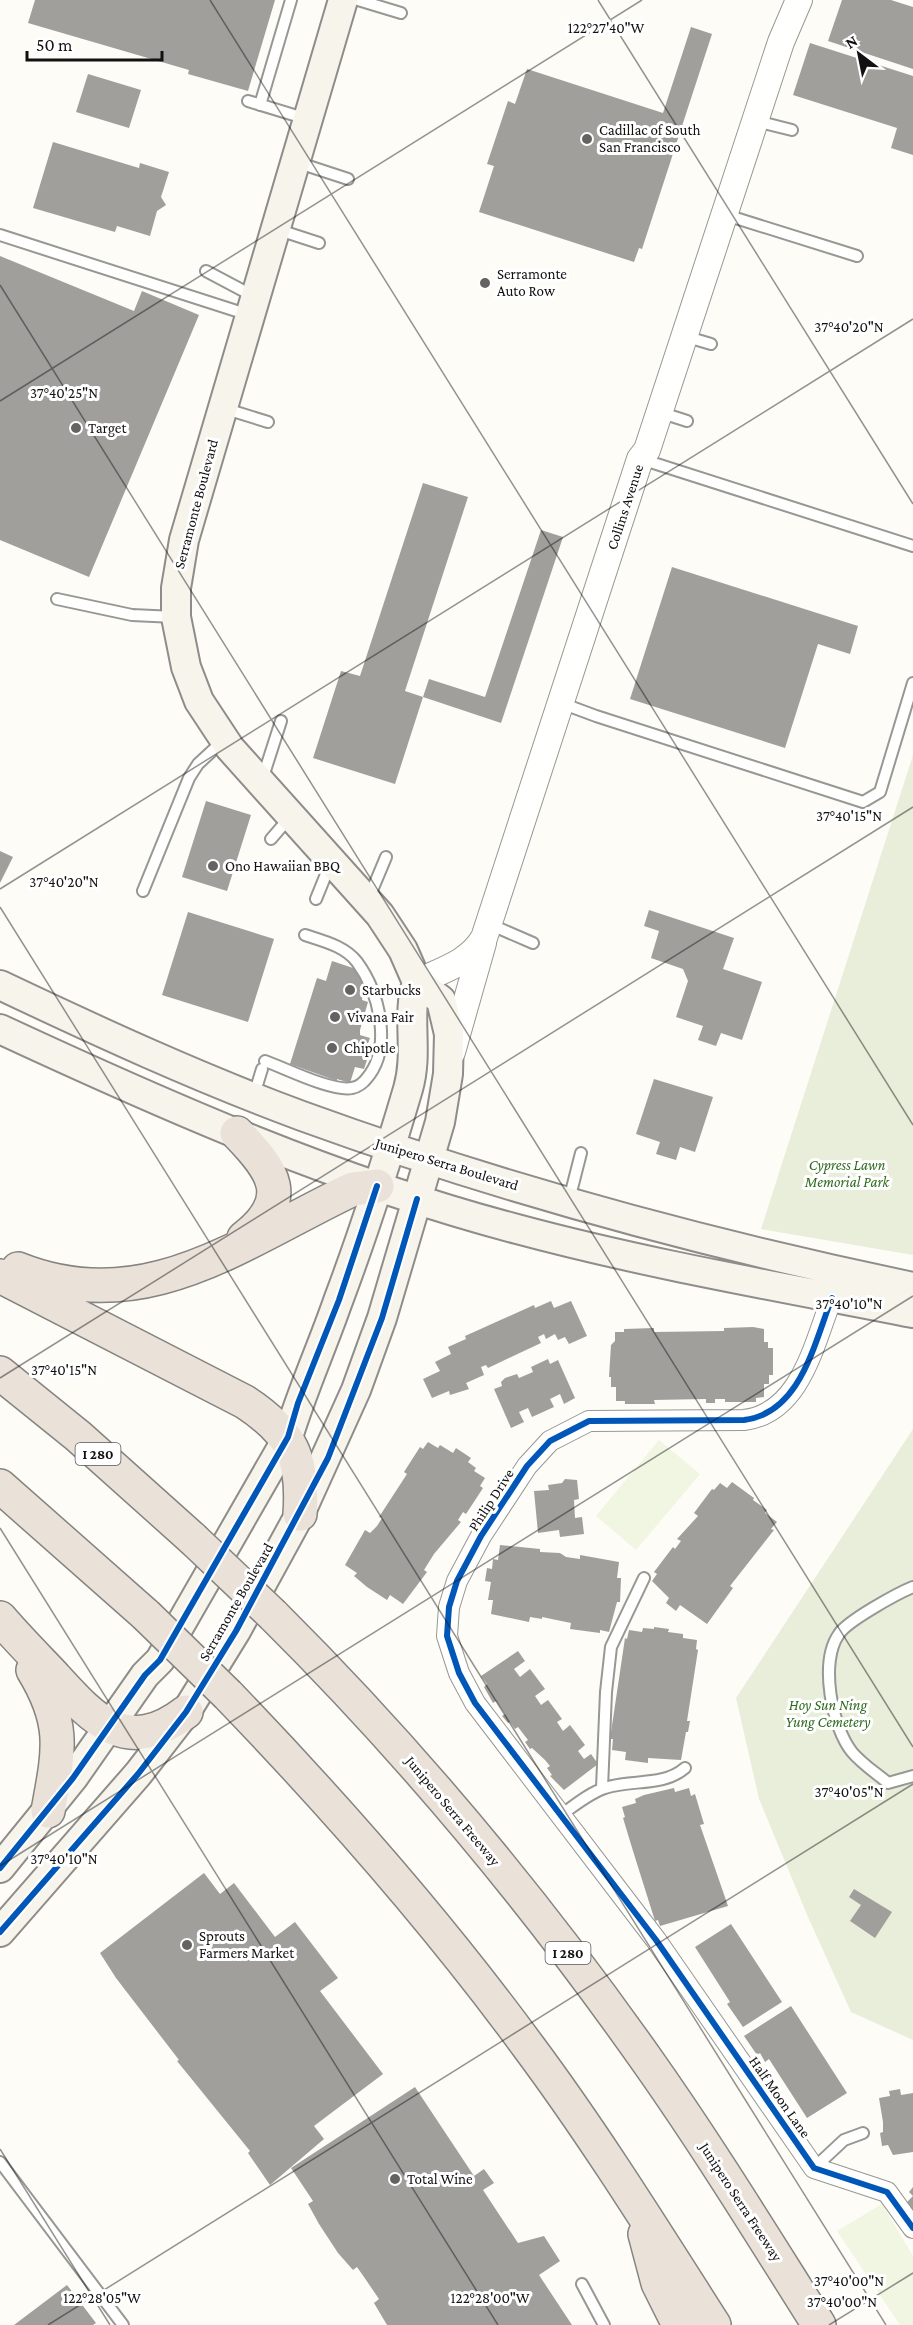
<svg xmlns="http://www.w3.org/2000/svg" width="913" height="2325" font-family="'Crimson Pro',serif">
  <rect width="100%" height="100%" fill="#fdfcf7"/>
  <!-- cemetery -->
  <path fill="#e9eedb" d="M913,755V1255L761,1229Z
    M913,1429V2040L851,2012L808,1917L759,1799L736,1698Z"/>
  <!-- pitch -->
  <path fill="#f0f6e1" d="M659,1440L700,1474L636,1550L596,1516Z
    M882,2204L913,2256V2325H900L837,2231Z"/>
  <!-- building -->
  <path fill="#a19f9c" d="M35,0H275L248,91L188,74L189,70L28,23Z
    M842,0H891L913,7V69L828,41Z
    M691,27L712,34L642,249L639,248L634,262L479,212L494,166L487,164L508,101L515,104L527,69L663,113Z
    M810,43L913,76V155L891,148L897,128L793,95Z
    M88,74L141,90L129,128L76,112Z
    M53,142L139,168L140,163L169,172L161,197L166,205L157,211L150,236L117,226L115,232L33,208Z
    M0,256L134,311L142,291L199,315L89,577L0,540Z
    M423,483L468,497L405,691L423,697L429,679L485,697L541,530L563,537L501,723L423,697L395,784L313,758L341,671L360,676Z
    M672,567L858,626L850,654L818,644L785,748L630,699Z
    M206,801L251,815L227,891L182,877Z
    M0,851L13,857L0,883Z
    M649,910L734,938L723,969L762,982L742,1040L721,1033L716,1046L698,1040L703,1026L676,1017L688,981L683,969L651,958L659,931L644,926Z
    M188,912L274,939L248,1022L162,995Z
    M332,961L356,969L364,983L362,1000L368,1002L360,1030V1035L370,1038L367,1046L371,1048L364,1069L355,1067L350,1083L337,1079V1081L290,1064L317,978L326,981Z
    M654,1079L713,1097L695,1152L680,1147L676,1160L656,1154L660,1142L636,1134Z
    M551,1301L554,1308L571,1301L587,1336L569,1344L565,1337L558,1340L555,1334L546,1339L544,1334L538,1337L541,1343L488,1368L486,1365L481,1367L484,1375L466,1383L469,1389L450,1395L449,1391L432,1398L423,1379L440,1371L435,1362L451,1354L448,1347L466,1339L465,1336L534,1305L535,1308Z
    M753,1327L764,1329V1342H768V1348H773V1375H769V1384H764V1397L756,1398V1402H725V1399H715V1403H706V1399L654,1400L655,1404H625V1401H616V1387H611V1377H609L611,1345L615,1341V1332H624V1329L654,1328V1332L724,1331V1328Z
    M548,1359L550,1364L558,1360L575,1398L564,1404L560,1394L550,1399L554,1407L532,1417L528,1408L519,1412L524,1422L511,1428L494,1389L502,1386L501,1382L505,1378L517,1374L519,1378L533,1372L531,1367Z
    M428,1442L438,1448L440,1445L453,1453L456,1448L471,1458L468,1462L476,1468L474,1471L485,1478L480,1486L483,1488L466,1514L463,1512L458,1520L461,1522L434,1554L424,1570L427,1572L403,1604L390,1595L387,1600L367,1587L354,1576L357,1573L345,1565L365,1530L370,1533L377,1526L382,1518L379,1517L407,1474L404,1472L420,1447L423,1449Z
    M565,1479L577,1480L579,1499L574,1500L575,1518L582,1517L584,1534L560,1537L559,1530L538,1533L534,1491L549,1490L548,1485L562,1483Z
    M732,1482L754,1498L753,1500L767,1510L765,1513L777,1522L771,1529L774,1530L730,1586L733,1588L707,1624L680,1605L676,1611L666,1603L669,1598L652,1581L657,1574L654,1572L673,1547L675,1549L681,1541L677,1539L698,1516L694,1513L712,1489L714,1490L720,1483L727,1488Z
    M500,1545L540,1549V1552L560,1553L566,1557L580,1559V1555L619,1562L617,1578H621L620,1602H617L609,1632L600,1630V1633L570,1629L571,1623L542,1617V1619L530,1617L529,1622L491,1614L493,1600H488L491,1582L485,1581L487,1568L492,1569L493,1559L498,1560Z
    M654,1627L669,1629L668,1632L683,1634V1638L697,1640L696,1649L698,1650L687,1721H690L688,1732H686L681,1760L648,1758V1763L625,1760L626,1752L612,1750L613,1739H610L625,1638L627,1639L629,1630L642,1632L643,1628L654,1629Z
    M518,1651L525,1661L514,1669L520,1677L530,1669L545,1689L535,1696L541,1705L548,1700L562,1719L557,1722L563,1731L570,1725L585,1745L578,1751L584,1759L591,1754L598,1764L564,1790L550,1776L552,1775L547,1768L550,1766L545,1760L532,1748L530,1749L525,1742L528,1740L518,1727L515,1729L510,1722L508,1723L502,1716L505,1714L496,1701L493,1703L484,1687L487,1684L481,1676Z
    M674,1788L675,1792L689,1788L691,1796L695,1794L704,1824L700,1825L728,1906L660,1926L658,1920L655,1921L633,1851L623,1818L625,1817L622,1807L636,1803L635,1799L644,1795Z
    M204,1873L220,1894L234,1883L275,1937L295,1922L338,1978L320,1991L383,2074L314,2126L324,2139L270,2185L248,2153L250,2151L177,2061L179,2060L116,1978L100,1953Z
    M854,1889L892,1912L875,1938L850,1921L861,1905L849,1897Z
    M731,1924L782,2002L743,2027L727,2004L730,2002L695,1947Z
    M791,2006L847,2093L807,2118L769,2059L765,2062L760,2053L757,2055L744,2036Z
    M415,2087L474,2176L484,2169L494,2183L483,2190L518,2243L544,2236L560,2261L539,2275L572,2325H387L374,2303L379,2299L364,2277L357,2267L353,2270L338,2253L319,2224L308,2204L313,2201L291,2168Z
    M900,2089L901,2095L913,2093V2152L893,2155L888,2145L882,2146L880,2133L883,2132V2122L879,2098L890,2096L889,2091Z
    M913,2187V2210L906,2203L913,2196L909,2192Z
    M67,2285L96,2323L93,2325H14Z"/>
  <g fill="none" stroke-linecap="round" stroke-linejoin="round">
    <defs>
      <path id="service" d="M358,0L401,13
        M248,101L307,119
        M260,105L291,0
        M756,121L792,130
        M296,162L348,179
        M726,215L857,256
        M276,229L319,243
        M0,235L249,315
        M206,271L255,297
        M684,336L711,344
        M223,408L268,422
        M659,412L687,421
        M641,459L913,546
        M57,599L132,615L175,617
        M561,703L596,716L863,802L880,792L913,683
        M262,780L281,721
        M271,839L290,817
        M143,891L189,778L198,764L224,740
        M316,899L331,862
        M368,900L386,857
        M489,924L533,943
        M265,1061C285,1068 332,1092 352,1088C358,1087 364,1082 367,1078C393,1047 379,992 357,962C345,946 323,941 305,935
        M254,1095L262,1069
        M569,1200L581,1153
        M913,1587C898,1593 847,1621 839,1634C819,1662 832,1727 852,1752C862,1764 876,1773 888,1783L913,1776
        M602,1788L606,1692L611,1647L644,1578
        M561,1815C574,1806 589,1793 605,1788C631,1779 663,1787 685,1768
        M0,2162L123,2325
        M814,2168L844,2140L863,2133
        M582,2284L604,2325"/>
      <path id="minor" d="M832,1298C814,1343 801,1413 744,1420L589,1421L550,1441L527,1466L481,1536L457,1581L449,1607L447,1636L459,1673L475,1703L656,1940L814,2168L887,2192L913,2228"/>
      <path id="tertiary" d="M417,982C443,970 469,963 484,938L640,459L647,450L781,42L799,0
        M452,1052L483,943"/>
      <path id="secondary" d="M0,985C99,1032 199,1078 302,1116C500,1188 707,1244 913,1287
        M0,1029C168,1107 338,1182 517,1229C647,1264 781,1287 913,1313
        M0,1868L73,1778L145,1675L160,1660L288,1437C302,1391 322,1347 338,1301C364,1232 387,1160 408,1089C419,1051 406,1017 417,982
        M0,1932L138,1774L186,1712L236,1631L300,1514L356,1390L382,1318L440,1122L448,1074L449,1034L441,1000L417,982L403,950L380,915L230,748L199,701L186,667L176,617V588L184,540L343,0"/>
      <path id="motorway" d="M237,1133C274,1171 294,1199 244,1238
        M18,1269C145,1320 243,1241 353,1189L377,1186
        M0,1276L245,1402C292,1433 304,1458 300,1514
        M0,1373L78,1436L193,1539
        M0,1486L146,1615
        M273,1615C412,1753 538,1905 651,2066C710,2150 764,2238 819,2325
        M0,1618C17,1638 36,1657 54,1676C94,1720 127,1757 186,1712
        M33,1670C66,1724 59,1751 48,1811
        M228,1695C335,1806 437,1922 528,2046C595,2136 654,2231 714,2325
        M645,2234L658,2283L679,2325"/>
    </defs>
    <!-- service casing -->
    <use href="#service" stroke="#979795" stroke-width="14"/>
    <!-- minor casing -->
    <use href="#minor" stroke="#979795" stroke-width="22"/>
    <!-- tertiary casing -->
    <use href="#tertiary" stroke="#979795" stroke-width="28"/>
    <!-- secondary casing -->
    <use href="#secondary" stroke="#8e8d8b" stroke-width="32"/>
    <!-- motorway casing -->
    <use href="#motorway" stroke="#858482" stroke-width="36"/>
    <!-- service -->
    <use href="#service" stroke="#fffffe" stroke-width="10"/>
    <!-- minor -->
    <use href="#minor" stroke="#fffffe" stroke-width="20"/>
    <!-- tertiary -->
    <use href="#tertiary" stroke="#fffffe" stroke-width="26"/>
    <!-- secondary -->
    <use href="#secondary" stroke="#f6f4eb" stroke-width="28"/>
    <!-- motorway -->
    <use href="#motorway" stroke="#eae1d8" stroke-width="33"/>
    <defs>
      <path id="motorway-bridge" d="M193,1539L273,1615
        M146,1615L228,1695"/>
    </defs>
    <!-- motorway-bridge casing -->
    <use href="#motorway-bridge" stroke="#858482" stroke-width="36" stroke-linecap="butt"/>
    <!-- motorway-bridge -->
    <use href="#motorway-bridge" stroke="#eae1d8" stroke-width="33"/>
    <defs>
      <path id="cycleway" d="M832,1298C814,1343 801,1413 744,1420L589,1421L550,1441L527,1466L481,1536L457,1581L449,1607L447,1636L459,1673L475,1703L656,1940L814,2168L887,2192L913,2228
        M0,1868L73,1778L145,1675L160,1660L288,1437L298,1403L339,1300L377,1186
        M0,1932L138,1774L186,1712L236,1631L328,1458L382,1318L417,1199"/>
    </defs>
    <!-- cycleway casing -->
    <use href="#cycleway" stroke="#fff" stroke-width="10"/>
    <!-- cycleway -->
    <use href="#cycleway" stroke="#0057b8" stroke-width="6"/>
  </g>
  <!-- ticks -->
  <path fill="none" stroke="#111" stroke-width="1.5" stroke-opacity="0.45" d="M210,0L913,1125M598,0L913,504M0,285L913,1747M0,401L642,0M0,889L913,319M0,907L886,2325M0,1378L913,807M0,1528L498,2325M0,1866L913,1296M0,2149L110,2325M48,2325L913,1784M829,2325L913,2273"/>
  <!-- markers -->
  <g fill="#646362" stroke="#fff" stroke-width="2">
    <circle cx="587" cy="139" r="6"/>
    <circle cx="485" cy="283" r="6"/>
    <circle cx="76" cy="428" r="6"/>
    <circle cx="213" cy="866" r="6"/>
    <circle cx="350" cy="990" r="6"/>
    <circle cx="335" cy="1017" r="6"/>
    <circle cx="332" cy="1048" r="6"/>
    <circle cx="187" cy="1945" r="6"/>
    <circle cx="395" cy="2179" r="6"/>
  </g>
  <g text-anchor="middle" stroke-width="6" stroke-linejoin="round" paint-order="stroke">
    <!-- shield labels -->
    <g fill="#fff" stroke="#585858" stroke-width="1.5">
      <rect x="75.5" y="1443" width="45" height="22" rx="4.5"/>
      <rect x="545.5" y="1942" width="45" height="22" rx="4.5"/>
    </g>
    <g font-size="14" font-weight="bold" fill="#111">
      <text x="98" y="1459">I 280</text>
      <text x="568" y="1958">I 280</text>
    </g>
    <!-- poi labels -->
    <g font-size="15" fill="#111" stroke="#fff" text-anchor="start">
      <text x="599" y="135">Cadillac of South<tspan x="599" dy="17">San Francisco</tspan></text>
      <text x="497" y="279">Serramonte<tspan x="497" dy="17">Auto Row</tspan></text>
      <text x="88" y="433">Target</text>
      <text x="225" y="871">Ono Hawaiian BBQ</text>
      <text x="362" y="995">Starbucks</text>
      <text x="347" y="1022">Vivana Fair</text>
      <text x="344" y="1053">Chipotle</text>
      <text x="199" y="1941">Sprouts<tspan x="199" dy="17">Farmers Market</tspan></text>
      <text x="407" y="2184">Total Wine</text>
    </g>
    <!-- street labels -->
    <g font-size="15" fill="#111" stroke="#fff">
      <text transform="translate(196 504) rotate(-75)" y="5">Serramonte Boulevard</text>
      <text transform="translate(625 507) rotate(-72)" y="5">Collins Avenue</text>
      <text transform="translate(447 1164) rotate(17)" y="5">Junipero Serra Boulevard</text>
      <text transform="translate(491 1500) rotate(-57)" y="5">Philip Drive</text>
      <text transform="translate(236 1602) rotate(-60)" y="5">Serramonte Boulevard</text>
      <text transform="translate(453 1811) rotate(50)" y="5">Junipero Serra Freeway</text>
      <text transform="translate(780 2097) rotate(55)" y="5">Half Moon Lane</text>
      <text transform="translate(741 2202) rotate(57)" y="5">Junipero Serra Freeway</text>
    </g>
    <!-- park labels -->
    <g font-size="15" font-style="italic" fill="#2f6b1f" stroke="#fff">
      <text x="847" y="1170">Cypress Lawn<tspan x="847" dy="17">Memorial Park</tspan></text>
      <text x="828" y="1710">Hoy Sun Ning<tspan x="828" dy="17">Yung Cemetery</tspan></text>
    </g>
  </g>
  <g font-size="15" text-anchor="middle" fill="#111" stroke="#fff" stroke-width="6" stroke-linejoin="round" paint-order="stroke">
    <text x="606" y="33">122°27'40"W</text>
    <text x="849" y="332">37°40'20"N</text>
    <text x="64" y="398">37°40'25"N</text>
    <text x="849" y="821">37°40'15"N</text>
    <text x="64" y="887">37°40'20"N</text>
    <text x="849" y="1309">37°40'10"N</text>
    <text x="64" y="1375">37°40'15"N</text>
    <text x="849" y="1797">37°40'05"N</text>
    <text x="64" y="1864">37°40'10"N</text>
    <text x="849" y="2286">37°40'00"N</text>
    <text x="102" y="2303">122°28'05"W</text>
    <text x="490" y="2303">122°28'00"W</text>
    <text x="842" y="2307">37°40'00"N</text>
  </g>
  <!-- north arrow -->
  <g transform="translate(859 54) rotate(328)" stroke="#ffffff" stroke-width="4.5" paint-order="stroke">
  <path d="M0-4.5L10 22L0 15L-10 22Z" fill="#111111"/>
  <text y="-9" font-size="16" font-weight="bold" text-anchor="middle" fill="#111111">N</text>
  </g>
  <!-- scale -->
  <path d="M27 51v9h135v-9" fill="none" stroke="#111111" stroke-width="3"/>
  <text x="36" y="51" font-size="18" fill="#111111" stroke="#ffffff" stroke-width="4.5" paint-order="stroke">50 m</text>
</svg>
